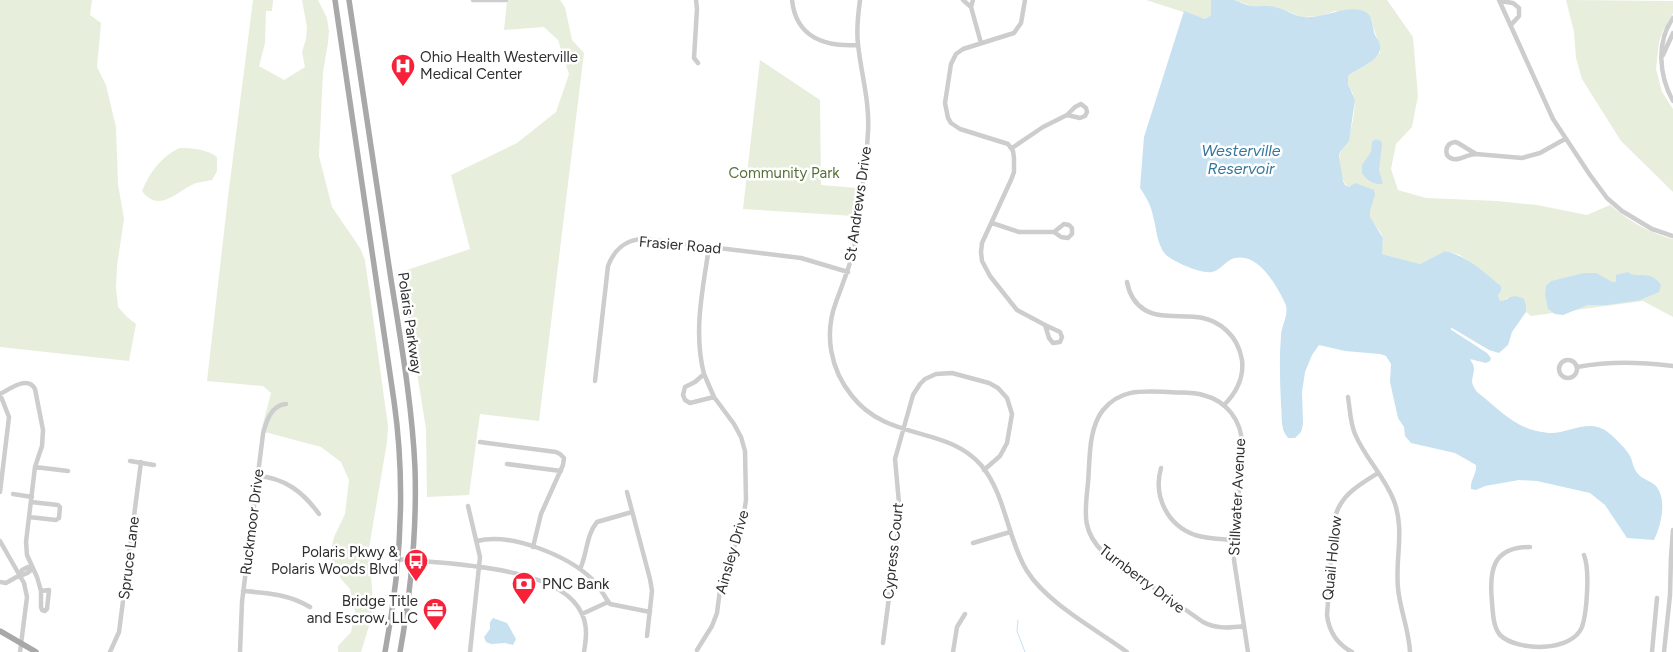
<svg xmlns="http://www.w3.org/2000/svg" width="1673" height="652" font-family="Figtree,sans-serif">
  <rect width="100%" height="100%" fill="#fff"/>
  <!-- green -->
  <path fill="#e7eedc" d="M0,0H92L90,15L101,23L97,67L106,85L116,127L118,184L124,219L117,266L116,288L118,307L127,317L136,324L129,361L0,347Z
    M253,0H273L272,11H266L265,43L259,66L284,80L305,67L302,52L306,39L307,27L302,0H318L327,18L329,31L328,43L323,72L319,156L332,207L360,248L365,260L388,426L387,442L369,548L373,603L372,616L361,652H338V646L351,632L355,611L350,589L341,579L330,555L334,537L345,514L349,480L341,462L321,447L261,431L271,393L263,386L207,381L228,197Z
    M507,0H560L565,7L572,40L584,53L539,421L480,414L469,495L427,497L426,429L401,272L470,249L451,175L517,143L556,112L569,74L558,40L544,27L504,30Z
    M1146,0H1211V15L1205,19Z
    M1233,0H1387L1413,37L1418,96L1412,127L1396,144L1391,169L1398,190L1426,198L1497,201L1537,205L1587,215L1610,205C1629,221 1649,233 1673,239V317L1643,301L1531,316L1526,312V306L1507,298L1503,301H1500L1498,296L1501,291V286L1460,255L1445,251L1420,264L1382,254C1381,249 1384,243 1383,238C1380,225 1360,220 1374,199L1353,185L1349,187C1340,183 1337,159 1341,151C1344,146 1348,143 1349,137C1352,125 1356,110 1354,98C1353,89 1345,85 1348,76L1368,64L1380,53C1380,40 1373,32 1372,19L1335,11L1320,16L1303,17L1275,7L1252,6Z
    M1566,0L1673,1V13L1663,31L1659,42L1656,69L1662,92L1673,109V192L1621,141L1582,79L1576,58L1574,32Z
    M760,60L820,100L821,185L857,188L854,216L743,209Z
    M179,148C192,148 207,149 217,157V171L212,180C207,181 201,182 196,183C177,191 159,214 142,191C150,172 160,158 179,148Z"/>
  <!-- water -->
  <path fill="#c7e1f0" d="M1211,0C1218,0 1227,0 1234,0C1240,2 1245,5 1252,6C1259,7 1268,5 1275,7C1285,9 1294,16 1304,17C1322,20 1355,0 1369,15C1374,21 1372,30 1376,37C1391,57 1362,66 1348,76V84L1355,100L1349,141L1340,152L1339,156L1343,181L1345,185L1349,187L1355,183L1374,190L1375,195L1370,211V217L1383,238L1382,254L1420,264L1445,251C1469,257 1482,271 1501,286V291L1498,296L1500,301C1510,300 1511,292 1524,299L1526,306V312L1512,332L1508,345L1499,353L1489,350L1452,328L1450,329L1487,353L1491,358L1490,361L1486,363L1470,359C1471,361 1474,365 1474,369C1473,381 1469,380 1477,392C1502,411 1515,430 1549,433C1567,434 1587,419 1605,430C1611,434 1629,451 1631,458C1633,464 1634,470 1639,475C1643,479 1650,481 1655,485C1668,498 1661,526 1654,540L1627,538L1605,505L1590,493L1537,481L1519,480L1485,486L1476,490L1471,489C1470,480 1477,474 1476,465L1455,453L1411,443L1405,436L1404,427L1398,418L1390,382L1391,364L1386,356L1380,354L1345,351L1319,345L1312,355L1305,372L1302,392L1303,424L1301,432L1295,438H1288C1286,435 1283,431 1283,428C1281,421 1282,412 1281,405C1280,382 1279,359 1281,336C1281,325 1290,314 1285,303C1276,285 1259,253 1235,258C1226,260 1221,270 1212,272C1201,274 1174,262 1166,255C1156,244 1157,229 1153,216C1151,205 1146,197 1140,188L1144,137L1184,11L1205,19L1211,15Z
    M1376,139L1381,141L1382,144L1379,170L1383,184C1374,185 1366,180 1362,173V165L1371,152L1372,142Z
    M1628,272C1636,280 1649,268 1661,285L1659,292L1640,300L1607,305H1588L1563,315L1555,314L1548,309L1545,294L1546,286L1551,281L1584,273H1596L1612,282H1616V275Z
    M493,618L507,623L516,639L513,645L505,643L491,644L486,642L484,637L490,629V622Z"/>
  <g fill="none" stroke-linecap="round" stroke-linejoin="round">
    <!-- stream -->
    <path stroke="#c7e1f0" stroke-width="1" d="M1018,620L1017,631L1025,652"/>
    <!-- minor -->
    <path stroke="#cdcdcd" stroke-width="4.5" d="M473,0H506
      M696,0L697,9L694,58L698,63
      M792,0C796,38 826,47 858,45
      M860,0C858,15 856,29 858,44C861,74 870,102 868,132C867,155 863,178 861,200C858,217 857,235 853,252C849,269 842,285 836,302C824,334 830,369 852,396C888,442 946,425 981,465C1006,495 1007,538 1027,571C1048,604 1096,629 1127,652
      M963,0L971,7L973,0
      M1025,0L1021,23L1014,33L963,49L956,54L951,64L945,103L948,118L951,123L960,129L1008,144L1013,151L1014,158V172L1011,180L982,243L981,252L982,261L990,276L1017,310L1045,325
      M1499,0L1553,119L1590,175L1607,198L1622,211L1652,229L1673,236
      M1500,1L1513,3L1519,8V16L1511,25
      M971,7L981,43
      M1673,18C1656,42 1659,76 1673,101
      M1663,55L1673,33
      M1081,104L1086,108L1087,112L1085,116L1080,118L1067,115L1075,107Z
      M1455,142L1458,143L1476,154C1465,154 1455,165 1447,155C1445,148 1448,143 1455,142Z
      M1012,148L1043,127L1067,115
      M1476,154L1522,158L1540,153L1565,139
      M992,223L1019,232H1054
      M1064,224L1069,225L1072,228V234L1068,238L1061,237L1054,232Z
      M709,247C703,288 693,332 704,374L695,382L685,387L683,395L685,400L690,403L714,397
      M1127,282C1129,293 1135,304 1145,310C1169,324 1200,306 1226,330C1235,338 1240,348 1242,360C1244,377 1236,393 1224,405
      M1045,325L1060,332L1062,337L1060,342L1053,343L1049,338Z
      M1559 369a9 9 0 1 1 18 0a9 9 0 1 1-18 0Z
      M1577,367C1611,361 1639,362 1673,366
      M595,381L608,266C614,250 626,239 644,239L801,258L848,272
      M0,394C10,389 28,375 35,389L43,430L42,446L35,467L26,542L27,555L37,577L41,591V607L42,610L45,611L47,609L49,590L41,591
      M0,394L9,417L0,492
      M1348,397C1350,409 1350,422 1355,434C1365,458 1385,477 1394,501C1405,530 1395,558 1398,588C1400,610 1409,630 1410,652
      M480,442L556,452L560,454L564,458L563,465L541,514L533,547
      M130,461L154,465
      M507,464L561,471
      M35,467L68,471
      M1161,468C1153,496 1167,525 1195,535C1208,539 1221,539 1234,540
      M258,476C285,478 303,492 319,514
      M627,492L650,579L652,591L647,636
      M13,494L32,497
      M468,506L480,557L470,652
      M29,517L56,520L59,518L60,507L58,505L31,502
      M0,541L24,583L27,597L20,652
      M477,541C511,532 568,556 592,579C600,587 604,596 610,604L650,612
      M973,543L1010,532
      M1530,547C1492,547 1489,571 1492,602C1493,614 1493,626 1500,635C1518,652 1572,652 1582,627C1587,612 1590,570 1584,555
      M398,559C445,564 561,565 582,614C588,627 586,639 584,652
      M28,567L32,568C29,573 26,575 20,575L22,570Z
      M580,569C587,555 586,535 597,522L632,512
      M0,582L6,583L20,575
      M243,591C267,593 288,594 310,607
      M582,614L608,602
      M1244,626C1229,628 1216,629 1203,622L1104,553C1081,531 1085,512 1088,483C1090,460 1088,429 1103,410C1121,388 1144,391 1169,392C1180,393 1193,392 1203,395C1227,401 1242,421 1242,445L1234,560L1248,652
      M883,643L900,514L895,459L913,395L920,384L925,379L936,374L952,373L989,383L998,388L1007,398L1012,414L1007,443L1000,456L984,470
      M697,650L712,626L717,613L721,582L742,526L746,500L745,451L741,437L734,424L714,397L704,374
      M110,652L119,632L141,462
      M240,652L242,602L263,434C266,422 271,405 286,404
      M953,652L957,627L965,614
      M1352,652C1337,644 1329,632 1327,615L1334,521C1339,496 1357,486 1378,473
      M1652,652L1657,598
      M1664,652L1670,595L1671,557L1673,530"/>
    <!-- major -->
    <path stroke="#a8a8a8" stroke-width="5.5" d="M335,0L394,401C406,485 401,569 385,652
      M349,0C362,91 377,182 390,273C400,337 412,402 415,468C417,530 411,591 400,652
      M0,631L36,652"/>
  </g>
  <!-- icons -->
  <defs>
    <symbol id="hospital-pin" viewBox="-11 -11 22 30"><path d="M0 17L-7.5 6A9.5 9.5 0 1 1 7.5 6Z" fill="#f72239" stroke="#fff"/><path d="M-5-5h3v3.5h4V-5h3V5h-3V1.5h-4V5h-3Z" fill="#fff"/></symbol>
    <symbol id="bus-pin" viewBox="-11 -11 22 30"><path d="M0 17L-7.5 6A9.5 9.5 0 1 1 7.5 6Z" fill="#f72239" stroke="#fff"/><path d="M-5-6H5V4H4V6H2V4H-2V6H-4V4H-5ZM-3.5-4V0h7V-4ZM-3.5 1.2v1.5H-2V1.2ZM2 1.2v1.5H3.5V1.2Z" fill="#fff"/></symbol>
    <symbol id="bank-pin" viewBox="-11 -11 22 30"><path d="M0 17L-7.5 6A9.5 9.5 0 1 1 7.5 6Z" fill="#f72239" stroke="#fff"/><path d="M-6-4H6V4H-6ZM0-2.3a2.3 2.3 0 1 0 0 4.6a2.3 2.3 0 1 0 0-4.6Z" fill="#fff"/></symbol>
    <symbol id="office-pin" viewBox="-11 -11 22 30"><path d="M0 17L-7.5 6A9.5 9.5 0 1 1 7.5 6Z" fill="#f72239" stroke="#fff"/><path d="M-6-3h4V-5.5h4V-3h4V5H-6ZM-1-4.5V-3h2v-1.5ZM-6 0V1H6V0Z" fill="#fff"/></symbol>
  </defs>
  <g fill-rule="evenodd">
    <use href="#hospital-pin" x="389" y="52" width="28" height="38"/>
    <use href="#bus-pin" x="402" y="547" width="28" height="38"/>
    <use href="#bank-pin" x="510" y="570" width="28" height="38"/>
    <use href="#office-pin" x="421" y="596" width="28" height="38"/>
  </g>
  <g text-anchor="middle" stroke-width="5" stroke-linejoin="round" paint-order="stroke">
    <!-- poi labels -->
    <g font-size="15" fill="#303030" stroke="#fff" text-anchor="start">
      <text x="420" y="62">Ohio Health Westerville<tspan x="420" dy="17">Medical Center</tspan></text>
      <text x="398" y="557" text-anchor="end">Polaris Pkwy &amp;<tspan x="398" dy="17">Polaris Woods Blvd</tspan></text>
      <text x="542" y="589">PNC Bank</text>
      <text x="418" y="606" text-anchor="end">Bridge Title<tspan x="418" dy="17">and Escrow, LLC</tspan></text>
    </g>
    <!-- park labels -->
    <g font-size="15" fill="#547138" stroke="#fff">
      <text x="784" y="178">Community Park</text>
    </g>
    <!-- street labels -->
    <g font-size="15" fill="#303030" stroke="#fff">
      <text transform="translate(858 204) rotate(-82)" y="5">St Andrews Drive</text>
      <text transform="translate(680 245) rotate(5)" y="5">Frasier Road</text>
      <text transform="translate(410 323) rotate(82)" y="5">Polaris Parkway</text>
      <text transform="translate(1237 497) rotate(-87)" y="5">Stillwater Avenue</text>
      <text transform="translate(252 522) rotate(-83)" y="5">Ruckmoor Drive</text>
      <text transform="translate(893 551) rotate(-84)" y="5">Cypress Court</text>
      <text transform="translate(732 552) rotate(-74)" y="5">Ainsley Drive</text>
      <text transform="translate(129 558) rotate(-83)" y="5">Spruce Lane</text>
      <text transform="translate(1332 558) rotate(-84)" y="5">Quail Hollow</text>
      <text transform="translate(1142 579) rotate(37)" y="5">Turnberry Drive</text>
    </g>
    <!-- water labels -->
    <g font-size="16" font-style="italic" fill="#35779b" stroke="#fff">
      <text x="1241" y="156">Westerville<tspan x="1241" dy="18">Reservoir</tspan></text>
    </g>
  </g>
</svg>
